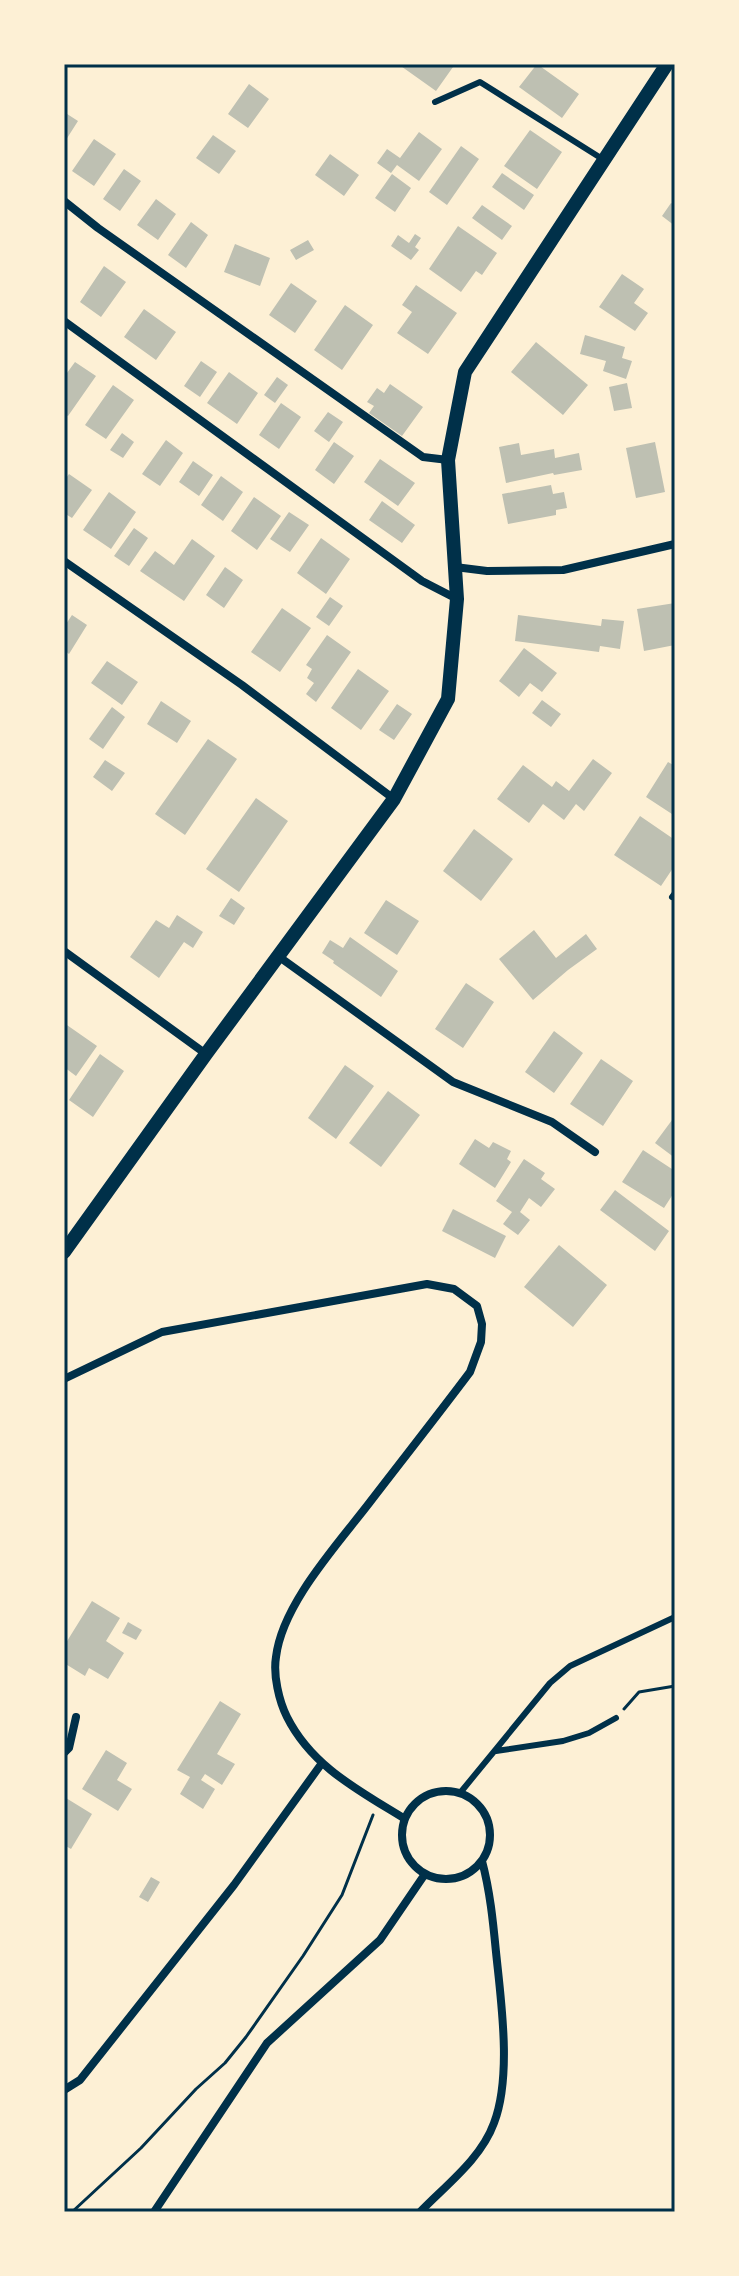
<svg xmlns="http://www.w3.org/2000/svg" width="739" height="2276" font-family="Ubuntu,sans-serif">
  <rect width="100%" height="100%" fill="#fdf0d5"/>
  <!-- building -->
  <path fill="#bec0b2" d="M398,64H449L453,67L436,91Z
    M537,64L579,94L562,118L519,87Z
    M249,84L269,99L248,128L228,114Z
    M64,112L78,121L64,143Z
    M530,130L562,152L537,189L504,166Z
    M419,132L442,149L419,181L397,165L391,173L377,163L387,149L400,158Z
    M213,135L236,151L219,174L196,158Z
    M94,139L116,154L94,186L72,171Z
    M461,146L479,159L447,205L429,192Z
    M330,154L359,175L344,196L315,175Z
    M124,169L141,181L120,211L103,199Z
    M502,173L534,195L524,210L492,187Z
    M392,174L411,188L395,212L375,198Z
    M156,199L176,214L158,240L137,225Z
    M671,203L675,205V226L662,216Z
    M482,205L512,226L502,240L472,218Z
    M191,222L208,235L186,268L168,255Z
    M458,226L497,253L482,275L476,271L461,292L429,269Z
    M415,234L421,238L415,247L419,250L411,260L391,246L398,235L409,243Z
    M308,240L314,250L296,260L290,250Z
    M235,244L270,258L260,286L224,272Z
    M104,266L126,282L101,317L80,302Z
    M622,274L644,289L634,303L648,313L635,331L599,307Z
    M291,283L317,301L295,333L269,315Z
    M416,285L457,313L428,354L397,333L412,312L402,305Z
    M345,305L373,325L342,370L314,350Z
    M144,309L176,332L156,360L124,337Z
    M585,335L625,347L622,358L632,361L626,379L603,371L606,361L580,354Z
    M536,342L588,385L563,415L511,372Z
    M201,361L217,372L200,397L184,386Z
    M75,362L96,376L68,416L64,414V377Z
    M229,372L258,393L237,424L207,403Z
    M277,377L288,385L275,403L264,395Z
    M627,383L632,408L614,411L609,387Z
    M390,384L423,407L402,436L369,413L374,406L367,402L377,388L384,393Z
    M113,385L134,400L106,439L85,425Z
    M281,403L301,417L279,449L259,435Z
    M328,412L343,422L329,442L314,431Z
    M122,433L134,442L123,458L110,450Z
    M166,440L183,453L160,486L142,474Z
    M334,442L354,456L334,484L315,470Z
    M655,442L665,492L636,498L626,448Z
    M519,443L521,455L554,449L555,458L579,453L582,470L554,475L553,473L506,483L499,447Z
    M380,459L415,483L398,506L364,482Z
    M193,461L213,475L199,496L179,482Z
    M69,474L92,490L72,518L64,513V481Z
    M221,476L243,492L223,521L201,505Z
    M551,485L553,494L564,492L567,508L556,510V515L508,524L502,494Z
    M109,492L136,512L111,549L83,530Z
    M254,497L281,516L257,550L231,531Z
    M382,501L415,525L402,543L369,520Z
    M289,512L309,525L290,552L270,539Z
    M134,528L148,538L129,566L114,556Z
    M321,538L350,559L326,594L297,573Z
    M192,539L215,556L184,601L140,571L155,551L174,565Z
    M225,567L243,580L224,608L206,595Z
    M330,597L343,606L329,626L316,617Z
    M675,603V645L644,651L637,609Z
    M282,608L311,628L280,672L251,652Z
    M72,615L87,625L69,654L64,650V627Z
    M518,615L601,626L602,619L624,621L620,649L600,646L599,652L515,641Z
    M327,635L351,652L316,702L306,694L314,683L307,678L312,669L306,665Z
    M524,648L557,673L542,692L530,683L519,697L499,681Z
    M107,661L138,682L122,705L91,683Z
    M358,669L389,691L361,730L331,708Z
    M542,700L561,714L551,727L532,713Z
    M161,701L191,721L177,743L147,724Z
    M397,704L412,714L394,740L379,730Z
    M112,707L125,717L103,749L89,739Z
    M208,739L237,759L185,835L155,814Z
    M593,759L612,773L584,811L576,804L564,820L543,804L529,823L497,799L523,765L552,787L556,781L569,791Z
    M105,760L125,773L112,791L93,777Z
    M668,762L675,766V816L646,797Z
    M256,798L288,821L239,892L206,869Z
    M640,816L675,840V865L661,886L614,855Z
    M474,829L513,859L481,901L443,871Z
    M231,898L245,908L234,925L219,916Z
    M386,900L419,921L397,955L364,933Z
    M177,915L203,932L193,948L184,942L159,978L130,957L156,920L169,928Z
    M534,930L556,958L586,934L597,949L568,970L533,1000L499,959Z
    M350,937L398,971L381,997L333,963L334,961L322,953L330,940L343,948Z
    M466,983L494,1002L463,1048L435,1029Z
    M64,1023L97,1046L76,1076L64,1067Z
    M554,1031L583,1053L554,1093L525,1072Z
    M100,1054L124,1071L93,1117L69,1100Z
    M601,1059L633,1081L603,1126L570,1104Z
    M345,1065L374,1086L336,1139L308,1118Z
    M388,1091L420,1115L381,1167L349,1143Z
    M675,1116V1158L655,1143Z
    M475,1139L489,1148L493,1142L511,1151L507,1159L511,1162L495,1188L459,1164Z
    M643,1150L675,1171V1191L664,1208L622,1182Z
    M524,1159L545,1173L541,1179L555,1189L541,1207L529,1198L520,1212L530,1220L518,1235L503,1224L512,1212L496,1201Z
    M615,1190L669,1231L655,1251L600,1210Z
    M453,1209L506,1236L495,1258L442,1231Z
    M559,1245L607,1285L573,1327L524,1287Z
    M92,1601L120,1618L106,1641L124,1653L108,1679L89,1668L85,1676L64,1663V1646Z
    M128,1622L142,1630L136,1640L122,1633Z
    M220,1701L241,1714L217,1754L235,1764L222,1785L205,1774L201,1780L215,1789L203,1809L180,1794L190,1777L177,1770Z
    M106,1750L127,1763L117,1780L132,1789L118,1811L82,1789Z
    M66,1798L92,1814L71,1849L64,1845V1802Z
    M151,1877L160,1882L148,1902L139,1897Z"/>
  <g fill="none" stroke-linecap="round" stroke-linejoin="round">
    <!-- path -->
    <path stroke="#003049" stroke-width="3" d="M624,1709L639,1692L675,1686
      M72,2212L141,2148L196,2089L225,2063L246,2037L303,1956L342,1895L373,1815"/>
    <!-- service -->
    <path stroke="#003049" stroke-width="6" d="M435,102L480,82L604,160
      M672,897L675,893
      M496,1751L563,1741L589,1733L616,1718
      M460,1793L550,1683L570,1666L675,1617"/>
    <!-- minor -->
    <path stroke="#003049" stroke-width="8" d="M64,201L98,228L423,457L448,460
      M64,321L422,581L457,599
      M64,561L242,685L394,799
      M455,567L487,571L563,570L675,544
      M64,951L206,1054
      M278,956L453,1082L552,1122L595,1152
      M64,1379L162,1332L427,1284L454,1289L477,1306L482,1324L481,1342L470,1372C437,1416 403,1459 370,1502C338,1544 282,1604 276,1657C273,1675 279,1701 287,1717C312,1767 360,1791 405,1819
      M64,1753L69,1748L76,1717
      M402 1835a44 44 0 1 1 88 0a44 44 0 1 1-88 0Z
      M64,2090L80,2080L234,1885L322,1763
      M154,2212L267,2043L380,1940L425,1874
      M420,2212C446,2185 481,2159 494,2123C512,2076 501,2001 496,1952C493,1921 490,1891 482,1861"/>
    <!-- tertiary -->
    <path stroke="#003049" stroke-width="14" d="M64,1252L206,1054L394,799L448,699L457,599L448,460L465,372L667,64"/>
  </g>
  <!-- border -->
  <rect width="739" height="2276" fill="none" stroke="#fdf0d5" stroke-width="132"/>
  <rect x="66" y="66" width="607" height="2144" fill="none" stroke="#003049" stroke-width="3"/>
</svg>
